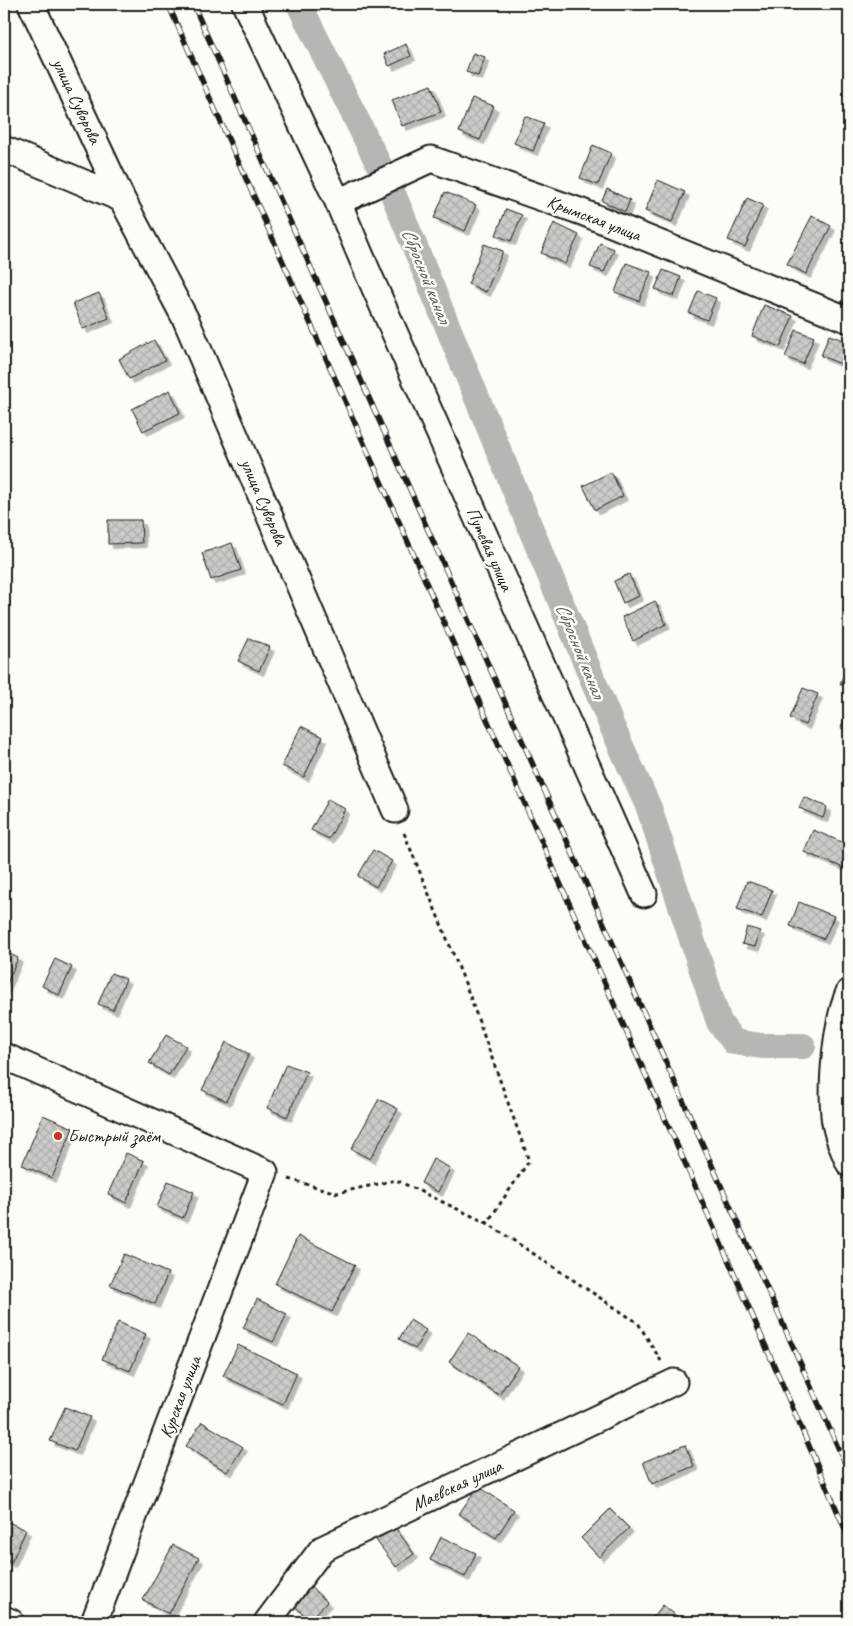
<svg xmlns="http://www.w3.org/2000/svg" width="853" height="1626" font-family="Caveat,sans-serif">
  <defs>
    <pattern id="building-cross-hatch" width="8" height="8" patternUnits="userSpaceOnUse" patternTransform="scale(1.25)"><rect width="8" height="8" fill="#cccbc8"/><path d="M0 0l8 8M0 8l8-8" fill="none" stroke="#afaeab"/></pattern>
    <filter id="shadow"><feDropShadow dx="4.5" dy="4.5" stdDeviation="0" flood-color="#0004"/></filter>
  </defs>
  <rect width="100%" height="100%" fill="#fdfcf7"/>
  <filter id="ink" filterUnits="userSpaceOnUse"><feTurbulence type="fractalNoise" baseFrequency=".02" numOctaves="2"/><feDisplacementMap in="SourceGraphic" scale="10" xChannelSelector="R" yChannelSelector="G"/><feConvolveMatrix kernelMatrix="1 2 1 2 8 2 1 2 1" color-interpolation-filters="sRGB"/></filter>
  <g filter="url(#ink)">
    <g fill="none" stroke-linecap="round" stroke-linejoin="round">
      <!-- canal -->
      <path stroke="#b7b6b2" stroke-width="26" d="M299,4L381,169
        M394,196L611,724L649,808L719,1022L734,1042L762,1046H803"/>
    </g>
    <!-- building -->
    <path fill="url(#building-cross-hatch)" stroke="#1c1c1c" filter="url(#shadow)" d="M406,44L411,56L389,66L384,54Z
      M473,53L485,57L478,76L466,72Z
      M431,85L441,112L402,126L392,100Z
      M472,98L494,106L480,140L459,132Z
      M525,116L544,123L533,151L514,143Z
      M593,145L611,153L598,185L580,178Z
      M658,180L685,192L672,222L645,211Z
      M607,189L630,200L625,212L602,201Z
      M445,192L476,205L465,231L434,218Z
      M747,198L763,205L745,247L728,240Z
      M506,209L522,215L511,241L496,235Z
      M812,216L831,226L806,274L787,264Z
      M554,223L579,235L565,264L541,253Z
      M600,243L614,249L604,272L590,267Z
      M484,244L503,251L486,292L468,284Z
      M626,263L651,272L639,301L615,292Z
      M663,270L681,277L674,296L655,289Z
      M698,291L716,298L707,320L689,313Z
      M99,293L109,318L83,329L73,303Z
      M764,305L793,316L780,347L752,336Z
      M796,330L814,337L803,364L785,357Z
      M829,335L849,342L841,364L821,356Z
      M154,340L165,360L129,379L119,359Z
      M170,390L180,413L143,431L132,409Z
      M611,472L623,496L595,510L583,486Z
      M108,520H141L142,543L108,544Z
      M232,543L241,570L211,580L202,553Z
      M629,574L639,596L623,603L614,581Z
      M655,601L666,624L633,641L622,617Z
      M249,638L270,647L259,671L238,661Z
      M849,660V688L840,684Z
      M803,688L818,694L805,725L790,718Z
      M849,708V731L841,728Z
      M301,726L323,737L304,777L282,766Z
      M804,797L827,807L823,818L799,808Z
      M328,799L345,809L329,839L311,830Z
      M813,830L849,845V870L804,852Z
      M373,850L392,861L376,887L358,876Z
      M747,881L772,890L762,917L737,909Z
      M799,902L834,916L824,939L790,926Z
      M747,927L760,931L755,947L742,944Z
      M4,951L18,958L4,991Z
      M55,959L72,967L59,995L42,986Z
      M111,973L126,979L113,1010L98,1004Z
      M166,1035L186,1046L169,1075L149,1063Z
      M226,1042L249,1054L226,1101L202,1090Z
      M286,1064L307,1072L287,1117L267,1108Z
      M379,1099L398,1109L370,1159L351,1149Z
      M43,1115L73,1128L52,1178L22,1165Z
      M126,1153L144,1161L126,1203L108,1194Z
      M433,1159L450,1168L438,1192L421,1183Z
      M168,1181L194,1192L183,1218L157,1207Z
      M298,1236L355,1265L332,1312L275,1284Z
      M124,1254L168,1273L155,1304L110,1285Z
      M257,1299L287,1314L273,1342L243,1328Z
      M410,1320L426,1330L415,1349L399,1339Z
      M118,1322L146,1334L130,1371L102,1359Z
      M468,1333L518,1366L499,1395L449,1362Z
      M238,1345L297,1373L283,1404L223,1376Z
      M65,1407L90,1417L75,1451L50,1441Z
      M202,1422L243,1447L227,1472L186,1446Z
      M685,1445L694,1466L652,1484L643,1462Z
      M478,1486L514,1510L496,1538L459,1514Z
      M610,1509L629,1528L599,1557L581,1538Z
      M4,1520L26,1530L11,1563L4,1560Z
      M395,1527L414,1554L396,1567L376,1540Z
      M441,1537L476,1553L465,1577L430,1560Z
      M173,1545L199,1558L169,1614L143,1600Z
      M310,1586L327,1602L310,1620L293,1605Z
      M663,1605L684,1622H649Z"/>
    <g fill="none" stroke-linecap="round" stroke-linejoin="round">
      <defs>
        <path id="minor" d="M31,4L122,199L186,320L395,810
          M245,4L338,202L369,275L644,894
          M4,149L122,199
          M338,202L431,159L582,212L849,320
          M849,992C836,1022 831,1082 834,1115C835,1130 843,1150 849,1163
          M4,1056L265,1172L94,1622
          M4,1619L11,1622
          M267,1622L322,1549L674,1382"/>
      </defs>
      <!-- minor casing -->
      <use href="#minor" stroke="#1c1c1c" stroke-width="29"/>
      <!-- path -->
      <path stroke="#1c1c1c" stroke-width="3" stroke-dasharray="4 4" stroke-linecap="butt" d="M404,833L465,983L529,1161L487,1223L638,1323L661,1361
        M289,1179L337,1193L396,1180L487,1223"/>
      <!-- minor -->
      <use href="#minor" stroke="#fdfcf7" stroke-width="25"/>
      <defs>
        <path id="rail" d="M168,4L730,1264L849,1538
          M193,4L849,1472"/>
      </defs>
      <!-- rail casing -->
      <use href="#rail" stroke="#1c1c1c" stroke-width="5.5"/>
      <!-- rail -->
      <use href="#rail" stroke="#fdfcf7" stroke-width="4" stroke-dasharray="11" stroke-linecap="butt"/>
    </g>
  </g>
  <!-- markers -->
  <circle fill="#c8321e" stroke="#fdfcf7" stroke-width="2" cx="58" cy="1136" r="5"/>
  <g text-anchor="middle" stroke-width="5" stroke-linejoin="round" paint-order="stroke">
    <!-- street labels -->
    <g font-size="18" fill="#1c1c1c" stroke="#fdfcf7">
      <text transform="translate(77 101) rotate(65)" y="6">улица Суворова</text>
      <text transform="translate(594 218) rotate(21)" y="6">Крымская улица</text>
      <text transform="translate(264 502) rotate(67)" y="6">улица Суворова</text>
      <text transform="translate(490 549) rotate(66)" y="6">Путевая улица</text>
      <text transform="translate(180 1397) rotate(-69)" y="6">Курская улица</text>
      <text transform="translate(457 1485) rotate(-25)" y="6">Маевская улица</text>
    </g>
    <!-- poi labels -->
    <g font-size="18" fill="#1c1c1c" stroke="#fdfcf7" text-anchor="start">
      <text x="68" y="1142">Быстрый заём</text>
    </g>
    <!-- water labels -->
    <g font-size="19" font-style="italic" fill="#5a5a58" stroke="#fdfcf7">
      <text transform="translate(427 275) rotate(68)" y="7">Сбросной канал</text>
      <text transform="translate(581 650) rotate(68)" y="7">Сбросной канал</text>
    </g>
  </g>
  <!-- margin -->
  <rect width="853" height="1626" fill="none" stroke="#fdfcf7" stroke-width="20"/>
  <rect x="10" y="10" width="833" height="1606" fill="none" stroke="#1c1c1c" stroke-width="2" filter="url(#ink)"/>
</svg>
